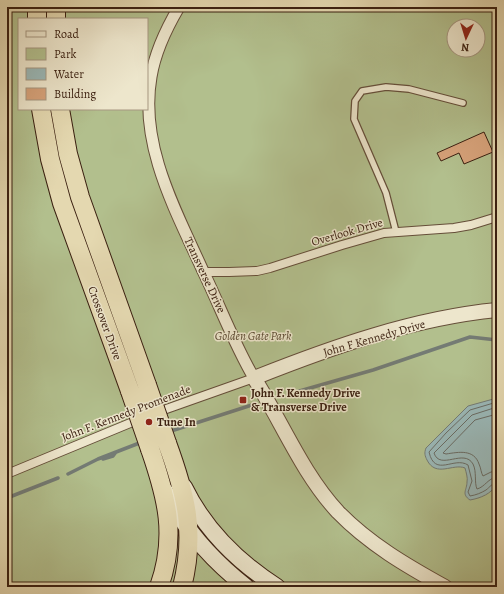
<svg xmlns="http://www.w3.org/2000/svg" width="504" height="594" font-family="Alegreya,serif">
  <rect width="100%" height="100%" fill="#e4d8b0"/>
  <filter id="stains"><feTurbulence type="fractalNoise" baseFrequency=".005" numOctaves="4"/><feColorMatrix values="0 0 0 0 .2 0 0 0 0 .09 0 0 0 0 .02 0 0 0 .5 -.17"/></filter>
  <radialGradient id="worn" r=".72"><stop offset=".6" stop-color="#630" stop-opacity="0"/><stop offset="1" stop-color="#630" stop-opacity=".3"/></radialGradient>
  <!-- green -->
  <path fill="#b2bf8d" stroke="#76704f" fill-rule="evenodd" d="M7,7H497V587H7ZM19,19H147V109H19ZM454,26H478V50H454Z"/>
  <!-- water -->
  <path fill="#9ab7b6" stroke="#747b74" d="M497,398V484C491,494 481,498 470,500C461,494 467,490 467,482C468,478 466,472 465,468C453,463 436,478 427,460C425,456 424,453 426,448L468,406Z"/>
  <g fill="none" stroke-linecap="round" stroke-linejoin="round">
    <!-- shore -->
    <path stroke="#6a6c64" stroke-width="1" d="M497,402L470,410L446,433L429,452C435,478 454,456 468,465L472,481L468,492L470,496C476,495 481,493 486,490C490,487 492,483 497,483
      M497,407L472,415L434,453C440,471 464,448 473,464C477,472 474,482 477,489C485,487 488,478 497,477
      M497,414L475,420L443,453L446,454C459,452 474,449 479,464C481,468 481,473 483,476L491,472L497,471"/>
    <!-- stream -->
    <path stroke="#747b74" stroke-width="3.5" d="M289,394L373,370L470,337L497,340
      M168,432L255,404
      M103,459L113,456L116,452
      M68,474L98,459L142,442
      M7,498L58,478"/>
  </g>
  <!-- building -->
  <path fill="#d6a27a" stroke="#3b2011" d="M484,132L493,152L464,164L459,153L441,161L437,153Z"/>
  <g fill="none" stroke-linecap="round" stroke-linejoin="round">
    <defs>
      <path id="service" d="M396,232L386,193L354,119L355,101L362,91L386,87L409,89L463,103"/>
      <path id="pedestrian" d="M203,272H229L257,271L270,268L342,245L384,233L454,228L471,225L497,217
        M155,413L254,378
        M7,474L140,419"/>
      <path id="minor" d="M179,7C166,29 155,52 151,77C139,145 176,211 203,271C220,306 234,344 254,378"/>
      <path id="tertiary" d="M445,587C407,566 369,544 338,512C302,473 282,422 254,378C332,347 414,318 497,310"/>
      <path id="secondary" d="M184,487C204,528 238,562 277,587
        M165,491C184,529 213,561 246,587"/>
      <path id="trunk" d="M37,7V19
        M56,7V19
        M41,109L50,159L62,203L130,391
        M60,109L68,154L80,197L147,385
        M167,443C186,495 196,532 182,587
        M150,449C167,498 177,536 159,587"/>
    </defs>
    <!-- service casing -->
    <use href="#service" stroke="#654e39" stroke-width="8"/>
    <!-- pedestrian casing -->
    <use href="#pedestrian" stroke="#654e39" stroke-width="10"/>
    <!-- minor casing -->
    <use href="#minor" stroke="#654e39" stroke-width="13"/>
    <!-- tertiary casing -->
    <use href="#tertiary" stroke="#654e39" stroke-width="16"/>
    <!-- secondary casing -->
    <use href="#secondary" stroke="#3b2011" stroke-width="18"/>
    <!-- trunk casing -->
    <use href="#trunk" stroke="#3b2011" stroke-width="20"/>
    <!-- service -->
    <use href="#service" stroke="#ede6cc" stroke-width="5.5"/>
    <!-- pedestrian -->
    <use href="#pedestrian" stroke="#ede6cc" stroke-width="8"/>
    <!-- minor -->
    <use href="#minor" stroke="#ede6cc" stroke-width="11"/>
    <!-- tertiary -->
    <use href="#tertiary" stroke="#ede6cc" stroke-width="14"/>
    <!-- secondary -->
    <use href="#secondary" stroke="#ede6cc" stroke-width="16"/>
    <!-- trunk -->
    <use href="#trunk" stroke="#e4d8b0" stroke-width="18"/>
    <defs>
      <path id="trunk-bridge" d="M147,385L167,443
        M130,391L150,449"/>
    </defs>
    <!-- trunk-bridge casing -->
    <use href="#trunk-bridge" stroke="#3b2011" stroke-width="20" stroke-linecap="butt"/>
    <!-- trunk-bridge -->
    <use href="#trunk-bridge" stroke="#e4d8b0" stroke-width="18"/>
  </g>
  <!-- markers -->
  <g fill="#8f2418" stroke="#ede6cc" stroke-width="1.5">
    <rect x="239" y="396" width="8" height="8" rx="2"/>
    <circle cx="149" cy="422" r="4"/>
  </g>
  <g text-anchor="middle" stroke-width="3" stroke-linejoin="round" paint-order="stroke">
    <!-- street labels -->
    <g font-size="12" fill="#3b2011" stroke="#ede6cc">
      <text transform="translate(347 232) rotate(-16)" y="4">Overlook Drive</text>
      <text transform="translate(205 275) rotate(65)" y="4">Transverse Drive</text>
      <text transform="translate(105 323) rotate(70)" y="4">Crossover Drive</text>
      <text transform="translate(374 338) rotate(-16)" y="4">John F Kennedy Drive</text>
      <text transform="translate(126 413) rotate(-21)" y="4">John F. Kennedy Promenade</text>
    </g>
    <!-- park labels -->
    <g font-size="12" font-style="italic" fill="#594830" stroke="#ede6cc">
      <text x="253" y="340">Golden Gate Park</text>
    </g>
    <!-- poi labels -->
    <g font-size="12" font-weight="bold" fill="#3b2011" stroke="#ede6cc" text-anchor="start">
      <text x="251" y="397">John F. Kennedy Drive<tspan x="251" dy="14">&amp; Transverse Drive</tspan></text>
      <text x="157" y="426">Tune In</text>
    </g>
  </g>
  <!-- margin -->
  <rect width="504" height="594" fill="none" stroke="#e4d8b0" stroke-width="24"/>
  <rect x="8" y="8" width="488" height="578" fill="none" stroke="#3b2011" stroke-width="2"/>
  <rect x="12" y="12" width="480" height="570" fill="none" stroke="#3b2011"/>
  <!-- legend -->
  <rect x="18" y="18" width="130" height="92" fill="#ede6cc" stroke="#a69781"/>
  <rect x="26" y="31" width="20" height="6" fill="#ede6cc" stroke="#a69781"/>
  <text x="54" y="38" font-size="12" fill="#3b2011">Road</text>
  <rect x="26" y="48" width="20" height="12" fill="#b2bf8d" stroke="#a69781"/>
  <text x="54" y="58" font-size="12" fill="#3b2011">Park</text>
  <rect x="26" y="68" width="20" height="12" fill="#9ab7b6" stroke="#a69781"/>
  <text x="54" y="78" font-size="12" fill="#3b2011">Water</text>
  <rect x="26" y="88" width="20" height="12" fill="#d6a27a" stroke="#a69781"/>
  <text x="54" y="98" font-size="12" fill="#3b2011">Building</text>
  <!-- north arrow -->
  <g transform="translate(466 38) rotate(184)"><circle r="19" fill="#ede6cc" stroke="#a69781"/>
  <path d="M0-3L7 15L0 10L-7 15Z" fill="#8f2418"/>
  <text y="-6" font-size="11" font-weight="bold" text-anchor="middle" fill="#3b2011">N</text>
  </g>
  <rect width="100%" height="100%" filter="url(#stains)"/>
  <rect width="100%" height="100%" fill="url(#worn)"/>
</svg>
